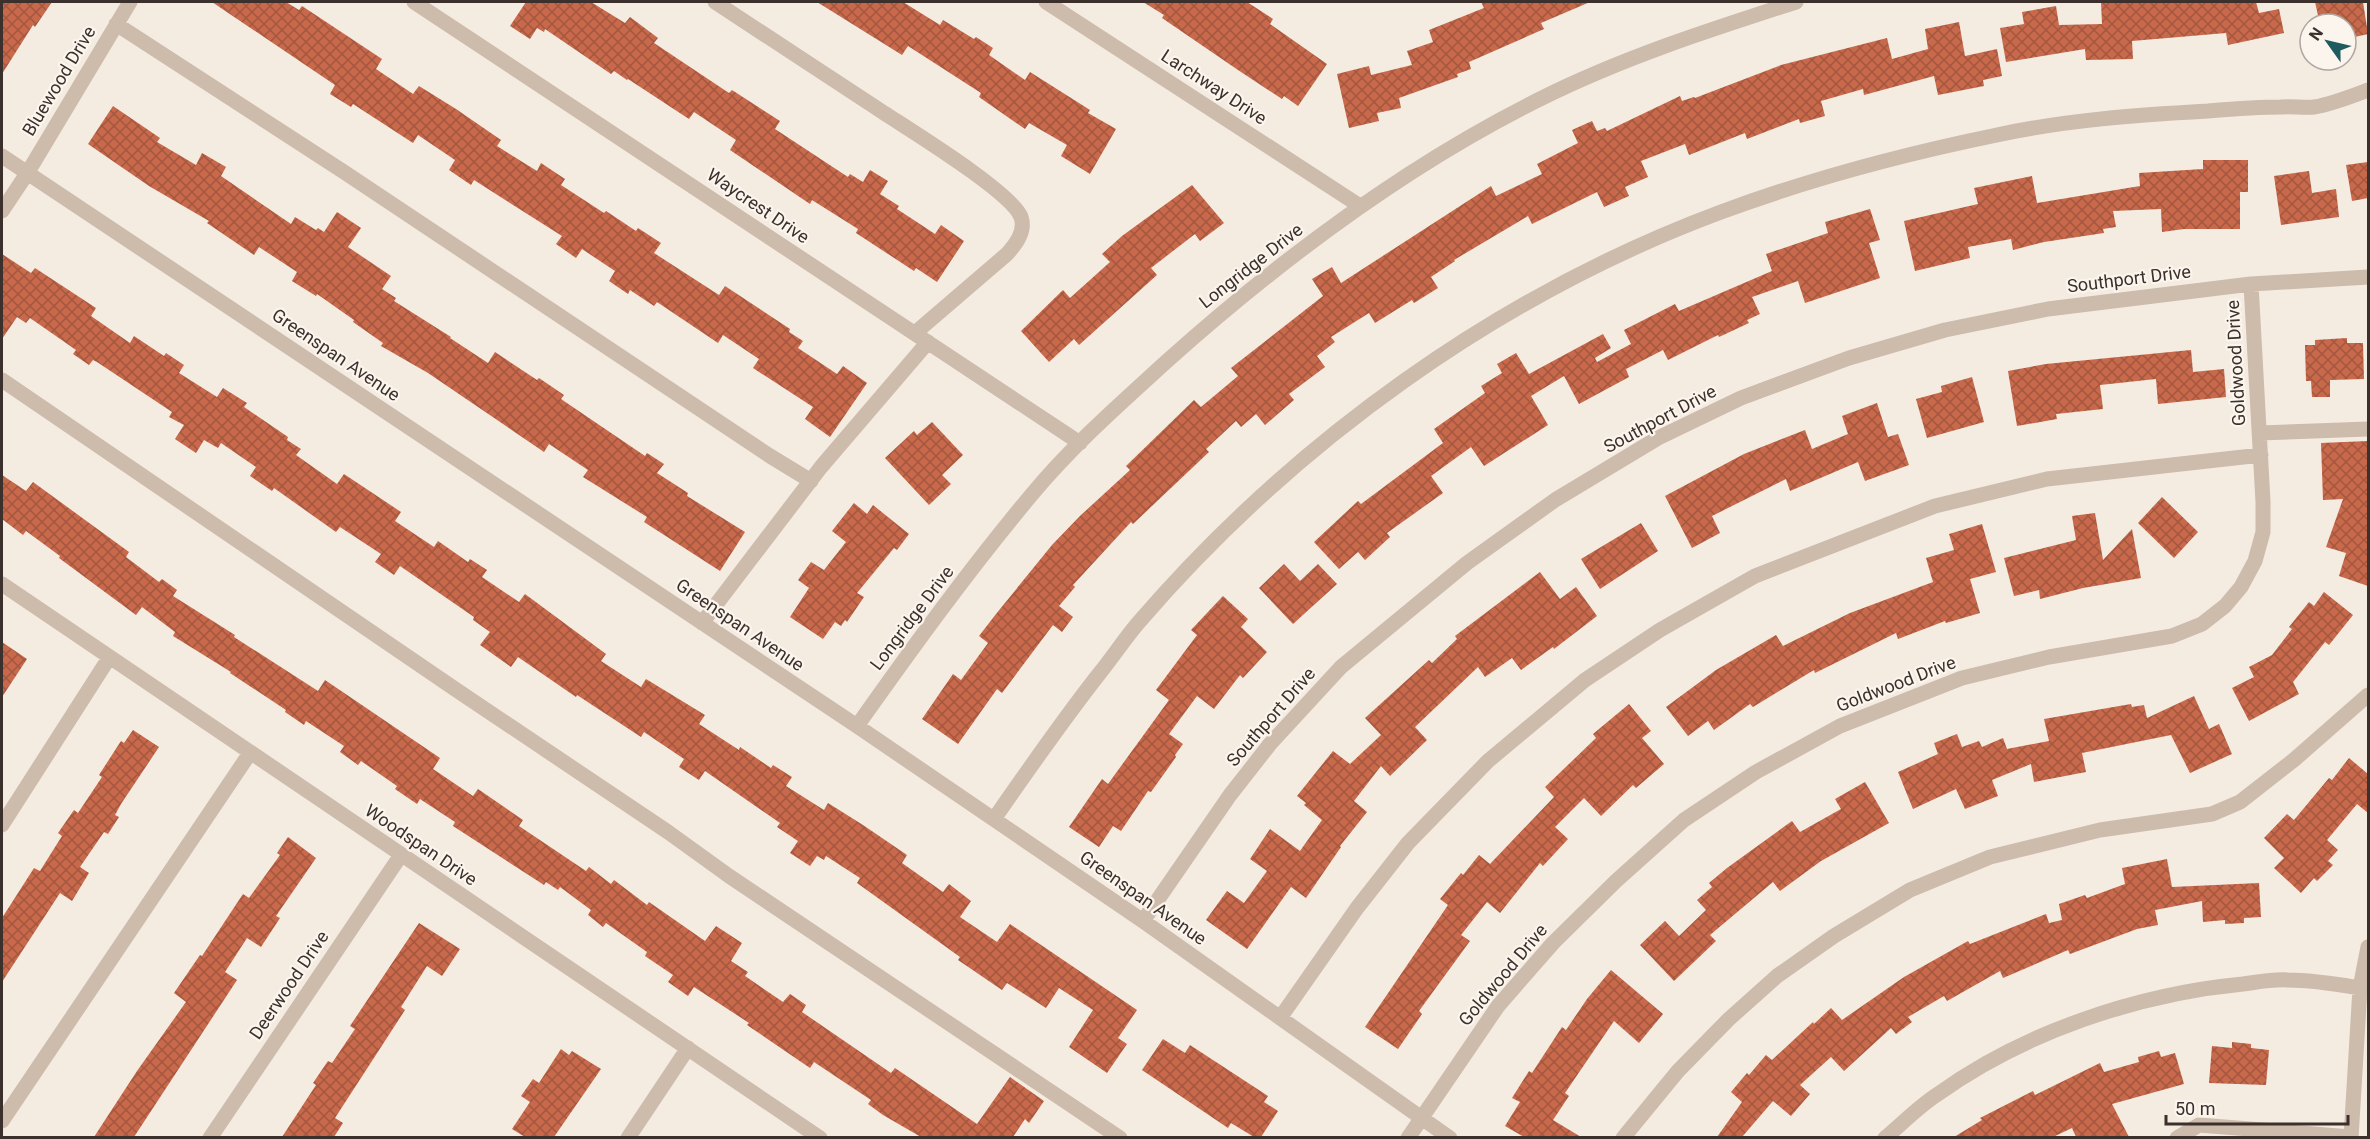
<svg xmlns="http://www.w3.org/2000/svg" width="2370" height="1139" font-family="Roboto,sans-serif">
  <defs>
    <pattern id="building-cross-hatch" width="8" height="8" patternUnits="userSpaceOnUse" patternTransform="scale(1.5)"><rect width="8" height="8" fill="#c8694b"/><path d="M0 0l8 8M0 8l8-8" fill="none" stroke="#a4573f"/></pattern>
  </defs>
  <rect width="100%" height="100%" fill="#f4ebe1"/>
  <!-- building -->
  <path fill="url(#building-cross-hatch)" d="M2,2H52L35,27L33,25L2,74Z
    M212,2H286L299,10L302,6L382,59L376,69L413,94L419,86L456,109L501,140L497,146L537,171L541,163L565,179L561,185L604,213L606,211L636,231L638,228L661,243L654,253L719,295L725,286L790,329L789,332L803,341L798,348L837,374L843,366L867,383L830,437L805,419L813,407L753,368L759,359L723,335L718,343L657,302L654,306L630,290L628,294L609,281L615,271L582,249L576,258L556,244L562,236L474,180L471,185L449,170L455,160L418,135L413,143L353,104L351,107L330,94L335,85Z
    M526,2H591L625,23L630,17L658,38L654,43L729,93L732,90L780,121L775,129L848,177L850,174L863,182L870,170L888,181L880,194L899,206L897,209L935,234L941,225L964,241L937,282L916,268L914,271L856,233L858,229L812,200L810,204L730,150L736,140L694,112L689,119L628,79L627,80L614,71L611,74L545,29L544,32L537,28L530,39L510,26Z
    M817,2H903L940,25L943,20L974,39L976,37L993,48L989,55L1025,80L1030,72L1090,110L1088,113L1116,129L1090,174L1061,156L1067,145L1029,123L1025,129L979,97L981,93L908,46L902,55Z
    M1143,2H1247L1273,19L1270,24L1327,64L1298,106L1284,96L1282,99L1238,70L1162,18L1164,15Z
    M1481,2H1590L1541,23L1544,29L1469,62L1471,69L1457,74L1458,77L1399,98L1401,108L1377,113L1379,121L1349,128L1337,74L1369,66L1371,75L1412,65L1407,51L1433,42L1429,30L1484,8Z
    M2101,2H2256L2259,13L2279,9L2284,33L2228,45L2226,33L2132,41L2133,59L2086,60L2085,49L2006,62L2000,28L2024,24L2022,12L2056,6L2059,25L2102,24Z
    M2315,2H2363L2368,34L2346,39V24H2320Z
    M1959,22L1965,56L1997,49L2002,76L1983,80L1984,86L1938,95L1934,76L1864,95L1863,89L1821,101L1825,116L1800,123L1799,119L1747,139L1745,133L1689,155L1685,144L1641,161L1648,177L1625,187L1629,196L1604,207L1597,192L1532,224L1528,216L1454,260L1455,261L1431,277L1438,288L1414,303L1412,300L1375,323L1369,313L1331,337L1335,342L1317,356L1325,367L1289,394L1294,400L1265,425L1256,414L1241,427L1236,421L1206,449L1209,452L1133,524L1131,522L1073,585L1075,587L1059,606L1073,617L1062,632L1053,625L1002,693L997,689L958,744L922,719L953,674L961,680L988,643L979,636L996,614L1052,545L1080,516L1130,470L1126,466L1194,400L1201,407L1238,376L1231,368L1323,296L1312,279L1332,267L1341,283L1491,186L1496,196L1542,174L1537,164L1578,143L1572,130L1592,121L1597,131L1605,128L1607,131L1680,96L1682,101L1694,97L1695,98L1781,65L1887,38L1892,59L1928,49L1925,29Z
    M113,106L160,138L157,142L196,165L202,153L226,167L221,176L291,224L295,217L316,230L318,228L324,232L337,212L361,228L348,247L391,276L382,289L396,298L394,301L451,337L450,338L488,363L495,352L537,380L539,378L564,395L561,399L645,456L647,453L664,464L657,473L688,493L687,496L745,532L720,571L644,522L647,517L583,477L588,470L549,444L544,452L428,373L381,346L383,343L353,322L354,320L317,294L316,296L292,281L297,272L259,247L254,255L207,223L209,221L149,186L88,144Z
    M2203,160H2248V192H2240V229H2184L2162,232L2161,209L2113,211L2116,227L2103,229L2104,233L2044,242L2013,250L2011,239L1968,247L1970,258L1915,271L1904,221L1978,204L1974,188L2032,176L2037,203L2140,186L2139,173L2203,169Z
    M2368,162V198L2352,201L2346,165Z
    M2309,171L2312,193L2336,189L2339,217L2281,225L2274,176Z
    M1192,185L1224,223L1200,241L1195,234L1151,268L1157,275L1079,345L1074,339L1049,362L1021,331L1063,290L1070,298L1110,262L1102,254L1122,236Z
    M1870,209L1880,240L1869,243L1880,278L1805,303L1798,281L1752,297L1760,314L1747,320L1749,323L1719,337L1718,335L1668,360L1663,350L1626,369L1629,377L1579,404L1564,376L1531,396L1548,425L1484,466L1471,447L1431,476L1443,493L1387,533L1390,537L1365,560L1358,552L1339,569L1314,542L1358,501L1361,504L1443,443L1434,429L1485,393L1481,386L1502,373L1497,364L1516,353L1529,374L1603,334L1611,348L1595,358L1597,362L1631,344L1624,330L1675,304L1679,311L1772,271L1766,254L1828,233L1825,222Z
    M2,254L31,273L35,268L96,308L91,316L130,343L134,336L164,356L166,353L184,365L179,373L217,397L223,388L247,403L244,407L288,437L287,440L301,449L296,455L337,484L344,474L401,512L395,521L434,547L438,541L468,562L470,559L487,570L482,577L519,602L525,594L606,654L601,661L641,687L646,679L705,715L699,724L739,750L740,747L771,768L773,765L792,777L786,786L824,810L828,803L863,825L907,855L902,863L943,892L949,884L971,901L960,917L997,942L1010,924L1137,1010L1118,1038L1127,1044L1107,1073L1069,1047L1093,1010L1059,988L1046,1008L1007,983L1002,990L958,960L960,957L857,883L860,878L826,856L824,860L817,856L810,866L790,853L798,841L777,827L780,823L705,771L699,780L679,767L684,759L644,732L641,737L577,695L576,697L518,657L511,667L480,645L490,632L473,620L474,617L400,566L394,575L375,562L381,554L340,527L336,532L274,488L272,491L250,476L256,467L221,443L218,448L204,440L196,453L175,439L184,425L169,417L172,412L97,362L93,360L89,365L73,354L76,350L30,318L26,323L17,317L2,339Z
    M2347,338V343H2363L2364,379L2330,380V397H2312L2311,381H2306L2305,345H2315V340Z
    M2191,350L2193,372L2224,369L2226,397L2158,404L2156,379L2100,385L2103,409L2056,414L2057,419L2017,426L2008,371L2046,364Z
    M1972,377L1984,422L1927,438L1916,399L1942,392L1941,386Z
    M1877,403L1888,437L1898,434L1909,465L1865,481L1858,462L1790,491L1786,479L1712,516L1720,533L1692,548L1665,496L1744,454L1805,430L1812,449L1848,434L1842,416Z
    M932,422L963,455L942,475L951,484L929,505L885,458L914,431L917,435Z
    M2368,441V586L2339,576L2346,553L2326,547L2343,499L2323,500L2321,443Z
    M2,475L26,491L33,482L129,552L126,557L159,582L162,579L177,590L173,596L235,635L234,637L318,691L325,680L440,758L433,769L473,796L478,789L523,820L519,826L586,871L589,867L611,884L614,880L647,905L649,902L705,941L716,926L742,943L731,961L748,972L745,976L783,1002L790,994L806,1005L802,1012L891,1073L895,1068L977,1124L1010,1077L1044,1101L1029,1123L1025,1119L1013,1137H921L883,1115L868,1104L871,1100L814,1062L810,1068L747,1025L749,1023L694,987L688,996L668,982L673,975L645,956L647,952L606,923L603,927L588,915L591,910L560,887L558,890L546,882L544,885L453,826L455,822L420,799L417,804L395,789L397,786L361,761L358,765L340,752L344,746L306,721L304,725L285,712L286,710L230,673L231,672L173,636L175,632L142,607L136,615L59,558L60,556L26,531L23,535L2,519Z
    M2162,497L2198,532L2174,558L2138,523Z
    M854,503L867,514L873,505L909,534L897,550L894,548L857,593L864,597L847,622L845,620L841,626L835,622L823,639L790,617L809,588L798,580L811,562L824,570L846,542L832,531Z
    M2095,513L2103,560L2132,529L2141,578L2083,588L2040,599L2039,590L2014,596L2004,558L2076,540L2072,516Z
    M1641,523L1658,551L1600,589L1581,559Z
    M1982,524L1996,572L1970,579L1980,613L1946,623L1945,621L1898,639L1896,633L1815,673L1814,670L1753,707L1750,704L1714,730L1708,721L1688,736L1666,707L1716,670L1776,635L1783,646L1850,613L1933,582L1926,558L1954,550L1949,534Z
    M1284,564L1300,581L1318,564L1337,584L1293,624L1259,588Z
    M1540,572L1560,599L1576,587L1597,616L1554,649L1553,647L1521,670L1512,658L1485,677L1478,667L1415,727L1427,740L1390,776L1381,766L1354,801L1367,812L1340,846L1341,847L1306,898L1291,887L1247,949L1206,920L1227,891L1244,903L1267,871L1250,859L1270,829L1300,851L1322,820L1304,805L1306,803L1297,796L1333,751L1350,764L1381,735L1365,718L1429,660L1432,663L1457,639L1455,636Z
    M2324,592L2353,615L2329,645L2325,642L2293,682L2299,694L2249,721L2232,688L2254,677L2249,667L2272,655L2292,629L2289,627L2309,602L2314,606Z
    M1223,596L1248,619L1241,627L1267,652L1243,678L1240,675L1214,709L1197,696L1169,734L1183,744L1175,755L1176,757L1151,792L1148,791L1121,831L1113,826L1099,847L1069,827L1102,779L1108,784L1169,700L1156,690L1197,635L1191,630Z
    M2,642L27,659L2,697Z
    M2194,696L2209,729L2219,724L2232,754L2190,773L2171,735L2082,753L2086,772L2034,782L2031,764L1992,780L1998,796L1965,809L1956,789L1913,809L1898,772L1938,754L1934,743L1957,734L1962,747L1979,741L1982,747L2003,738L2007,749L2049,741L2044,719L2131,704L2132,707L2144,705L2147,718Z
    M1629,704L1651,731L1642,738L1664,764L1636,788L1633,785L1601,816L1584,798L1555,827L1568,839L1543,866L1540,863L1500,913L1487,902L1461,935L1470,941L1419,1011L1422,1014L1398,1049L1365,1027L1448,905L1440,899L1461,873L1463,875L1479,855L1490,864L1554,797L1545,787L1596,738L1593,734Z
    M133,730L159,747L121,804L115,815L119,817L108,834L104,832L80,867L89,873L72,901L60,893L2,982V918L34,868L40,871L62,836L58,833L74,810L78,813L102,777L99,775L121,741L124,743Z
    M2349,758L2368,774V813L2357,804L2327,840L2338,850L2328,861L2333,865L2317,881L2314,878L2301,893L2274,868L2284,858L2264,838L2287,814L2294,820L2329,778L2332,780Z
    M1865,782L1889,823L1821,861L1780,891L1773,882L1710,935L1716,941L1674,981L1640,945L1665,921L1679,936L1706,910L1697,900L1712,887L1709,883L1727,868L1792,821L1800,832L1841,809L1835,799Z
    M288,837L316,858L276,916L280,918L261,947L247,938L225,972L237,980L134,1137H94L137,1071L186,1002L174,993L200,955L202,956L243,894L249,898L280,855L277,853Z
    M2167,859L2172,887L2259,883L2261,917L2244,918V923L2225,924V920L2203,922L2202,901L2155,910L2158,925L2137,929L2070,954L2068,950L2003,978L2000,971L1947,1001L1944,996L1908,1017L1912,1022L1896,1034L1891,1028L1844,1071L1831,1057L1800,1085L1810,1094L1791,1116L1773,1101L1742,1137H1717L1742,1102L1731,1092L1747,1073L1749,1075L1766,1055L1772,1060L1813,1022L1814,1024L1831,1008L1842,1020L1904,977L1968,941L1970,944L2046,914L2049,923L2062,920L2059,904L2085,895L2087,898L2125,884L2122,868Z
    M419,923L460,949L442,976L427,966L401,1007L405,1010L335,1118L343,1123L334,1137H282L316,1085L313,1083L328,1061L332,1063L355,1029L350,1026Z
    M1611,970L1663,1014L1639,1043L1614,1021L1565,1093L1569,1096L1553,1120L1581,1137H1524L1505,1126L1520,1102L1512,1098L1529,1071L1532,1073L1562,1027L1566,1030L1587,999Z
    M1163,1039L1185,1053L1190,1045L1268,1096L1264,1102L1278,1111L1261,1137H1254L1231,1123L1228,1128L1142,1070Z
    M2232,1042L2251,1044V1048L2269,1050L2266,1085L2209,1083L2212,1046L2232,1048Z
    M561,1049L569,1055L572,1051L601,1069L554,1137H525L512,1129L530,1102L521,1096L533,1079L539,1083Z
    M2159,1051L2161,1057L2175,1053L2184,1084L2112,1104L2129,1137H2076L2072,1128L2053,1137H1954L1982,1120L1980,1118L2033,1091L2035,1095L2100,1063L2104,1072L2139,1062L2138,1057Z"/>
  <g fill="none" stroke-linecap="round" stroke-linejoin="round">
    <!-- minor -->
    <path stroke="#cdbbac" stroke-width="15" d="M414,2L1080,443
      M715,2C768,37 822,72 875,107C903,126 1011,191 1021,217C1026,231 1016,244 1007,254L915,333
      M1046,2L1360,206
      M116,24L344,172L770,456L811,481
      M2,156L857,726L1143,921L1450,1138
      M2,211L28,172L130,2
      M2,380L455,689L668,832L729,876L1120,1138
      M2260,433L2368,429
      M2,584L820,1138
      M702,623L821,467L928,342
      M857,726C913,647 970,568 1033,493C1073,445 1121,403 1167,361C1280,260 1403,167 1540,99C1622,58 1709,30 1796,2
      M994,819C1028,770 1062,721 1099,674C1113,657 1125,638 1139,622C1294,442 1498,295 1721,212C1810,179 1904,154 1997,135C2066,120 2137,115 2208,111C2232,109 2257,107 2281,107C2292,106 2303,108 2314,107C2332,104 2352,96 2368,90
      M2,825L109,658
      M1143,921L1230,795L1270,744L1341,667L1467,563L1555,500L1658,438L1741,398L1849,358L1945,330L2048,309L2251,284L2368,277
      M1280,1018L1357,908L1408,843L1488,761L1585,680L1660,630L1755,576L1935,506L2047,479L2261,455
      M2,1121L250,753
      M210,1138L401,855
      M628,1138L688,1048
      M1408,1138L1498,1006L1553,943L1616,881L1684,820L1756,772L1840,726L1962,678L2049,657L2172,636L2202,624L2225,606L2241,587L2255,561L2263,532V502L2251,284
      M1623,1138L1678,1071L1729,1019L1777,976L1834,936L1910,890L1990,857L2100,830L2212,814L2240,802L2295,759L2368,695
      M1885,1138C1903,1123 1919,1106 1938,1094C2024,1032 2138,994 2243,984C2258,982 2273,979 2288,980C2313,980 2336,984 2360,988
      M2177,1138L2199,1125L2351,1137
      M2351,1138L2360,988L2368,947"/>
  </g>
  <g text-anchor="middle" stroke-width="4.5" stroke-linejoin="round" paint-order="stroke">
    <!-- street labels -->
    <g font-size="18" fill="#3b302b" stroke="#fbf5ee">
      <text transform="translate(59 81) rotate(-59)" y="6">Bluewood Drive</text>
      <text transform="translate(1214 87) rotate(33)" y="6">Larchway Drive</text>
      <text transform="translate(758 206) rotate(34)" y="6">Waycrest Drive</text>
      <text transform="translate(1251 266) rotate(-38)" y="6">Longridge Drive</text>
      <text transform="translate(2129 279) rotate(-7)" y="6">Southport Drive</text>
      <text transform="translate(336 355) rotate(34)" y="6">Greenspan Avenue</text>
      <text transform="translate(2236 363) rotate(-93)" y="6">Goldwood Drive</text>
      <text transform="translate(1660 419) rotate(-28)" y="6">Southport Drive</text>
      <text transform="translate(912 618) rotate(-53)" y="6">Longridge Drive</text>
      <text transform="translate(740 625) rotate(34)" y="6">Greenspan Avenue</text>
      <text transform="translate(1896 684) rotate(-21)" y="6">Goldwood Drive</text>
      <text transform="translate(1271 717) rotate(-49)" y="6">Southport Drive</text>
      <text transform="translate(421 845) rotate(34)" y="6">Woodspan Drive</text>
      <text transform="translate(1143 898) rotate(35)" y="6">Greenspan Avenue</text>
      <text transform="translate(1503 975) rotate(-50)" y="6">Goldwood Drive</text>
      <text transform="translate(289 985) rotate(-56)" y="6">Deerwood Drive</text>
    </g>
  </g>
  <!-- border -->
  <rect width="2370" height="1139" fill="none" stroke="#3b302b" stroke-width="6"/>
  <!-- north arrow -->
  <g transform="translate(2328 42) rotate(304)"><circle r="28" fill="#fbf5ee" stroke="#aea6a0" stroke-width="1.5"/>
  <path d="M0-4.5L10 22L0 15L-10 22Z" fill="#1f5a5e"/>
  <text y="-9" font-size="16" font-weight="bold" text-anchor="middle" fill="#3b302b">N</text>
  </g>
  <!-- scale -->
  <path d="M2166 1115v9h182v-9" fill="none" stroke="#3b302b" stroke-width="3"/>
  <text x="2175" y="1115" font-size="18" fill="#3b302b" stroke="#fbf5ee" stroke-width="4.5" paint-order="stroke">50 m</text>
</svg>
